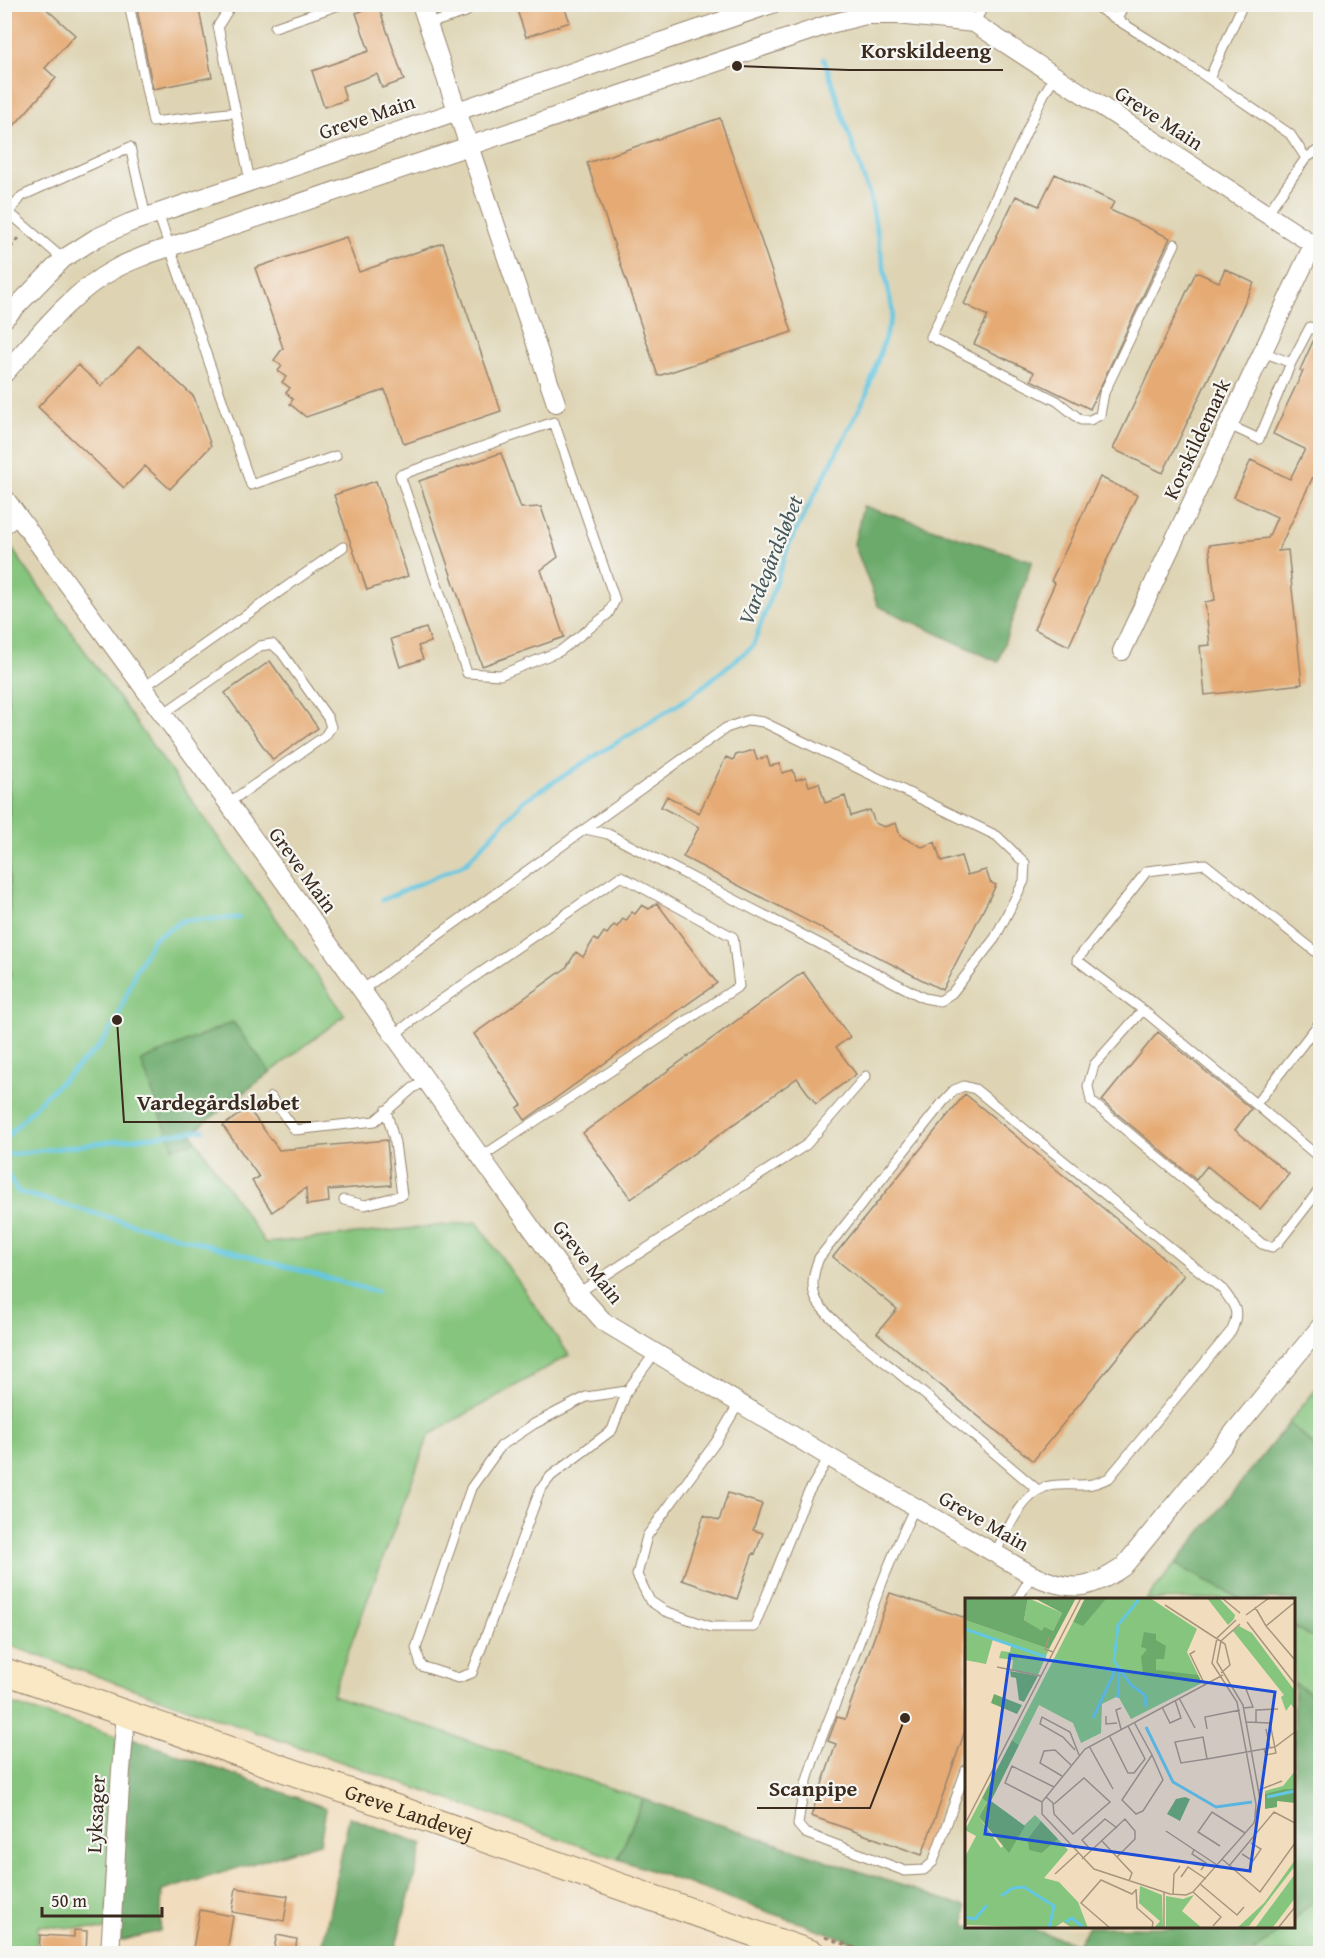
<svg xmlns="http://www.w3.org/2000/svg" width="1325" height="1958" font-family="'Gentium Book Plus',serif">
  <rect width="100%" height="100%" fill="#f6f6f2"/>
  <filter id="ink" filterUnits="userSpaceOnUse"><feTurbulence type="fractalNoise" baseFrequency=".0167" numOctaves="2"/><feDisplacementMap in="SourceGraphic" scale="12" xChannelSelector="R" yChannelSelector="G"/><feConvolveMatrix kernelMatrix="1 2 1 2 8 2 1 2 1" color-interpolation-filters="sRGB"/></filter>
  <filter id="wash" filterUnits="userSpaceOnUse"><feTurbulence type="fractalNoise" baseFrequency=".008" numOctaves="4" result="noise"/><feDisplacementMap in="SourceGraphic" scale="24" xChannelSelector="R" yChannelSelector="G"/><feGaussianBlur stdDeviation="1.35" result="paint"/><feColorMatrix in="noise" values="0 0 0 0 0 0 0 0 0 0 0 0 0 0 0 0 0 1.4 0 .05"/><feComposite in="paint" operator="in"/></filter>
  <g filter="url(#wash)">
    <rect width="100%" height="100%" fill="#f1ddbe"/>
    <!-- built -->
    <path fill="#ded4b4" d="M5,5H1320V1384L1146,1599L966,1600V1907L332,1696L429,1435L569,1355L477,1222L265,1243L191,1133L345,1015L7,542L5,544Z
      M1025,1927H1088L1078,1944Z"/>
    <!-- green -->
    <path fill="#85c57d" stroke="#60784e" stroke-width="1.5" d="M7,542L345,1015L191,1133L265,1243L477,1222L569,1355L429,1435L332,1695L643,1799L618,1859L5,1644L4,544Z
      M1320,1384V1451L1289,1423Z
      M1175,1564L1241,1599L1146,1600Z
      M1294,1627L1312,1637L1320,1636V1699L1294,1683Z
      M4,1702L117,1736L107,1930L38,1926L36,1953H5Z
      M1320,1896V1953H1252L1284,1927L1294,1926V1919Z"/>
    <!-- forest -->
    <path fill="#6caa6c" stroke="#546a45" stroke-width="1.5" d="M863,506L1032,561L998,662L878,606L854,544Z
      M7,542L10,977L5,978L4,544Z
      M233,1022L270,1072L191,1133L196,1141L173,1148L141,1061Z
      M1289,1423L1320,1451V1636L1312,1637L1294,1627V1600L1241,1599L1175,1564Z
      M1294,1683L1320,1699V1896L1294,1919Z
      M129,1737L326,1808L320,1843L162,1891L160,1931L120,1941Z
      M643,1799L966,1907V1926L1025,1927L1078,1944L1088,1927H1284L1252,1953H885L618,1859Z
      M349,1817L423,1844L394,1953H321Z"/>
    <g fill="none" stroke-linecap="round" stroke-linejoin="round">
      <!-- stream -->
      <path stroke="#64c7e2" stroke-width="4.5" d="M382,900L465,864L525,800L691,696L753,646L790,542L866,396L893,313L870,197L824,59
        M4,1140L43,1098L99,1047L117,1020L135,972L153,939L184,920L239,918
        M4,1155L204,1130
        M4,1160L8,1175L18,1192L377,1292"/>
    </g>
    <g id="blocks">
      <!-- building -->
      <path fill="#e6ab74" d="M4,4H41L75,35L45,68L56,78L4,137Z
        M136,4H198L212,77L153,89Z
        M515,4H563L570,22L526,37Z
        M378,5L404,80L382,88L377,74L342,86L346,100L324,107L312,71L369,51L356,13Z
        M720,118L792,332L658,376L587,163Z
        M1055,174L1114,202L1110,210L1170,238L1090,409L1031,380L1034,372L974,344L988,316L964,304L1016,196L1039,206Z
        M346,237L359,272L443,243L501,411L404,444L385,390L306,417L290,404L293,399L286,393L290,388L282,382L286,377L278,371L282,366L274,360L283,348L255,268Z
        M1225,269L1254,283L1163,473L1113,449L1196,272L1219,282Z
        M1315,337L1320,339V462L1278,551L1288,550L1302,684L1205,695L1200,646L1210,645L1205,602L1215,600L1209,545L1268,538L1277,517L1234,497L1251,460L1290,479L1305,449L1273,434L1303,371L1300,370Z
        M139,346L194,397L211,446L170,489L145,466L124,488L38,407L78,365L101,386Z
        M501,453L521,508L541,507L558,557L541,570L564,637L482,666L419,481Z
        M1100,477L1137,495L1084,609L1085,610L1069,646L1034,629L1055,583L1051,581Z
        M376,481L408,576L367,590L334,495Z
        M426,628L431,642L418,646L423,659L400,667L391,639Z
        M270,661L318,728L273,760L225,693Z
        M754,750L757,760L767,757L770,766L780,764L782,773L793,770L796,780L806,777L809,786L819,783L825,803L845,796L851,816L870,810L875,823L884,827L896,823L900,836L922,847L935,842L941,862L961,856L967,875L986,870L990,882L996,885L942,990L683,857L699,827L661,807L667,796L699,813L726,757L733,760L736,755Z
        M657,903L717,983L525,1120L517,1108L522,1105L474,1034L566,968L576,952L583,957L594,939L598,941L604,932L607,934L614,925L617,927L623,919L626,921L632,912L635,914L642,905L649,909Z
        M803,972L850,1037L836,1047L856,1074L816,1104L797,1078L631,1199L583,1133Z
        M1158,1032L1251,1109L1235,1130L1289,1174L1260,1209L1207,1166L1196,1180L1102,1101Z
        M965,1094L1184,1275L1033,1461L877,1333L897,1309L833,1257Z
        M248,1108L279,1150L387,1140L391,1185L328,1190L329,1202L307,1205L306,1188L272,1212L252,1181L259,1177L223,1126Z
        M728,1493L762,1504L753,1530L763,1533L755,1554L753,1553L737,1599L682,1580L704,1515L719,1521Z
        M890,1593L966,1618V1728L922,1855L811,1816L836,1744L828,1741L837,1717L845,1719Z
        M236,1888L288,1896L284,1921L232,1912Z
        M200,1910L233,1916L227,1953H192Z
        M74,1930L87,1931L86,1953H39L40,1935L74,1937Z
        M277,1935L297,1939L295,1953H273Z"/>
    </g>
  </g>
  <g filter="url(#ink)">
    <use href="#blocks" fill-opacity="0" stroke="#96846e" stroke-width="1.5"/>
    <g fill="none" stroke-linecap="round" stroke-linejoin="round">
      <defs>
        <path id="lane" d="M129,4L153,122L236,112
          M238,4L230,7L218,26L250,181
          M722,4L727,19
          M1092,4L1183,61L1290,134L1306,158
          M1117,20L1124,4
          M974,23L985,4
          M428,24L466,12L469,4
          M275,27L342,4
          M1054,77L1043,96L931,337L1057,401L1081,420H1090L1100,415L1104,393L1175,244
          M1209,79L1243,4
          M6,210L63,259
          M9,212L22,196L130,147L146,217
          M158,213L251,485L336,456
          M1266,215L1306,158L1320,149
          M1263,352L1291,363
          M554,422L615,600L608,614L560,651L500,675L467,673L400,475Z
          M1229,425L1259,439L1291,363L1310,327L1320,332
          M4,530L20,519
          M144,687L343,547
          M163,714L260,646L272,644L282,653L328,718L331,727L325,736L228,803
          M1320,955L1205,864L1147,871L1077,960L1143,1010L1320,1158
          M362,990L585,829L608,834L924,998L940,1001L952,993L995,938L1024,881L1025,863L997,836L763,722L749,720L726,728L585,829
          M1143,1010L1094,1065L1088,1086L1091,1101L1262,1244L1272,1247L1278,1243L1320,1189
          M394,1035L425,1011L621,876L733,937L739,986L481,1157
          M271,1097L295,1130L375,1121L413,1088L427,1080
          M1256,1104L1320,1022
          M344,1200L365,1205L402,1195L395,1143L386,1110
          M578,1293L806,1145L866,1076
          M627,1391L612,1430L551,1476L540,1490L472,1673L458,1678L421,1666L416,1648L471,1488L501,1446L534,1424L586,1397L627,1391L655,1353
          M739,1403L716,1442L647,1536L637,1575L650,1601L665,1611L711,1627H754L807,1495L829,1457
          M915,1507C888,1562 868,1620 846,1677C828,1723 803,1776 798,1825L805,1833L905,1871L924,1870L933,1862L966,1770
          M995,1553C1007,1532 1020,1497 1045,1487C1060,1482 1077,1487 1092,1484C1098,1483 1104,1480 1109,1478L1232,1330C1240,1311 1235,1306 1223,1290L975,1089L964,1086L954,1090L943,1102L819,1258C814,1271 810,1285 816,1299C825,1319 882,1359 901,1375C948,1413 993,1452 1039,1491
          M1017,1600L1032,1575"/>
        <path id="street" d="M421,4L556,403
          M929,4L974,23L1320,249
          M4,319L63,259L96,238L129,223L772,4
          M4,374C38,336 70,293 115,269C125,263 137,259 149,254L830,24L866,15H897L974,23
          M4,497L228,803L578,1293L604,1322L829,1457L1032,1575C1071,1592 1088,1591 1123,1567L1320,1327
          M1122,651L1313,245
          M110,1954L121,1770L126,1714"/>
        <g id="secondary">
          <path id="s1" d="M4,1671L813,1954"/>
        </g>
      </defs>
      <!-- lane casing -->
      <use href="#lane" stroke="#96846e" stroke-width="11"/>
      <!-- street casing -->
      <use href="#street" stroke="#96846e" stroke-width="20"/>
      <!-- secondary casing -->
      <use href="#secondary" stroke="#96846e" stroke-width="28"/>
      <!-- path -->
      <path stroke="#96846e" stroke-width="3" stroke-dasharray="4.5 4.5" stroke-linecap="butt" d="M4,255L19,238
        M825,1937L872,1954"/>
      <!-- lane -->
      <use href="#lane" stroke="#fff" stroke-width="9"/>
      <!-- street -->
      <use href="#street" stroke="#fff" stroke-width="18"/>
      <!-- secondary -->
      <use href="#secondary" stroke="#fae7c3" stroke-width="26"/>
    </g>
  </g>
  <g text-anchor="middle" stroke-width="4.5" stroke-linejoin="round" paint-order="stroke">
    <!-- street labels -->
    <g font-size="21" fill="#3b2a1e" stroke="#f6f6f2">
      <text transform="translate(367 117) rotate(-19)" y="7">Greve Main</text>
      <text transform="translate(1159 118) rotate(33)" y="7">Greve Main</text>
      <text transform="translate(1197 439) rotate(-65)" y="7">Korskildemark</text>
      <text transform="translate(303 870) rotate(54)" y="7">Greve Main</text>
      <text transform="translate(588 1262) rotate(52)" y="7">Greve Main</text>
      <text transform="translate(984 1521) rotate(30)" y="7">Greve Main</text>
      <text dy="7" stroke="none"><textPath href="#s1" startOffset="429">Greve Landevej</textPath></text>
      <text transform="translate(96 1814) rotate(-87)" y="7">Lyksager</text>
    </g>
    <!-- water labels -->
    <g font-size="22" font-style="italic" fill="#475959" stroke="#f6f6f2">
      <text transform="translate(770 560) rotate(-68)" y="8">Vardegårdsløbet</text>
    </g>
  </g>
  <!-- overview -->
  <g transform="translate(965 1598)">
    <rect width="330" height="330" fill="#f1ddbe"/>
    <path d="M63,0L97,15L88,33L77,34L59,22ZM142,0H185L232,31L222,54L237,85L166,121L153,98L137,106L136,135L116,145L108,125L74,107L54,147L47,142L108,24L118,27ZM242,0H254L270,17L269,21L263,27ZM0,22L84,51L73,77L47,72L48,62L34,60L36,53L45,54L46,48L28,41L21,66L0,62ZM274,28L287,35L330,93V112L326,106L321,113L316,99L319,97L268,33ZM330,173V191L300,196V193L318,188ZM17,200L22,203L14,219L36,250L70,217L76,223L63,240L77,255L93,241L103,252L79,280L94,284L113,304L123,330H107L98,324L89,330L0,327V259L11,238L0,232ZM330,262V268L284,328L272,330L299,305ZM330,276V300L312,324L307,330H290ZM175,288L197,297L198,330H189L195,323L174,305ZM229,297L217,313L237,330H201V298L218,301Z" fill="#85c57d"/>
    <path d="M0,0H63L59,22L77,33L79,29L88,33L97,15L69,0H111L84,51L0,22ZM120,0H142L118,28L108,24ZM179,34L191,36V42L201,48L199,61H191V72L233,77L237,85L178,77L176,59L182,51L176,49ZM45,73L73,78L59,104L54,102L51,80L46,79ZM29,96L57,107L52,116L26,105ZM47,142L54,147L26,203L60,228L44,255L14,219L22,204L17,200ZM320,191H330V205L312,203V209L300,211V196ZM220,199L225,201L215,223L202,216L211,201ZM76,223L93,241L77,255L64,252L63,240Z" fill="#6caa6c"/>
    <path fill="none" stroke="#64c7e2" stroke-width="3" d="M175,0L153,27L149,63L166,87L180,97L181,109M0,31L81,59M88,62L151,73M153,100L154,72M128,120L150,73M181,129L208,184L251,209L287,204M302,199L330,193M36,298L48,290L59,289L89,308L84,330M0,319L10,321L22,307M100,324L107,320L118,329"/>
    <path fill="none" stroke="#a8957e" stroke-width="1.5" d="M257,0L275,15M200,7L260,46L265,67L256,75M290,9L301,28L330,62M281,17L304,0M271,22L252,40L247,65L272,104L291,206L290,219M282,24L330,86M301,28L330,4M84,39L80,51L88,54M230,53L225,56L240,87M32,69L76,78M258,77L120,151L77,204V216L129,271L205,296L221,297L228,294L289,225L295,201L278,107L252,64L256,43L275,26M214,100L230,130M197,109L205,125L216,120L210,102M278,110L288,109L281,91M141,118V126L152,125M169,124L187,157L157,202L171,216L178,213L198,182L187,157M281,124L305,125L311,155L301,157L299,151M291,124V112L313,111M156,131L151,112L156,110M242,131L240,119L275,112M301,131L305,150M144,137L163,175H169L180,161L163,128M238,139L242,161L216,165L210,144ZM124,148L148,191M110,152L98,139L75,126L77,119L105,134L114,157M242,161L310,149L330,134M97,178L75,165L79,153L90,152L106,167M294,192L317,183M81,199L88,205L89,216L108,236L145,204L119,180L89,206M77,204L40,185L47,168L89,189M0,226L116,0M201,233L252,267M137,243L152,259M255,248L233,234L247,214L280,235M126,252L117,242L140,221L152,230M229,252L227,256L241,265L236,272M277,256L288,263L296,251L286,245M117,261L160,221L170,233V241L152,259L167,275L164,283M257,261L295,294L330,245M264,268L309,214L330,225M90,276L113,255M216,279L223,269L241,281M235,286L272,317L279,309M171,291L172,310L188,324L187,330M228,294L256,319L248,328M208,297L209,276L215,268M145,330L116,305L136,282L167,296L171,292M199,330V294M313,330L330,309"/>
    <path fill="#1d4ed8" fill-opacity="0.15" stroke="#1d4ed8" stroke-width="3" d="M45,57L310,94L285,273L20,236Z"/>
    <rect width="330" height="330" fill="none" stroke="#3b2a1e" stroke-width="3"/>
  </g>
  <!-- callouts -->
  <path fill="none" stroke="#3b2a1e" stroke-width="2" d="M737 66L849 70H1003M117 1020L124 1122H311M905 1718L870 1808H757"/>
  <g fill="#3b2a1e" stroke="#f6f6f2" stroke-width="2">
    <circle cx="737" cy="66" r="6"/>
    <circle cx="117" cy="1020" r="6"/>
    <circle cx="905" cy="1718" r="6"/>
  </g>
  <g font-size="22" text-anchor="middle" font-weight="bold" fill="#3b2a1e" stroke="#f6f6f2" stroke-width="4.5" stroke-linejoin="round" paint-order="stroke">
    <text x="926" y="58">Korskildeeng</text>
    <text x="218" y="1110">Vardegårdsløbet</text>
    <text x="813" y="1796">Scanpipe</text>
  </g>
  <!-- margin -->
  <rect width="1325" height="1958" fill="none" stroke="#f6f6f2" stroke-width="24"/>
  <!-- scale -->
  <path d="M42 1907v9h120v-9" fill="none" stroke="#3b2a1e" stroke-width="3"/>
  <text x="51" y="1907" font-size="18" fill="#3b2a1e" stroke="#f6f6f2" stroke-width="4.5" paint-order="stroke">50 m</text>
</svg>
